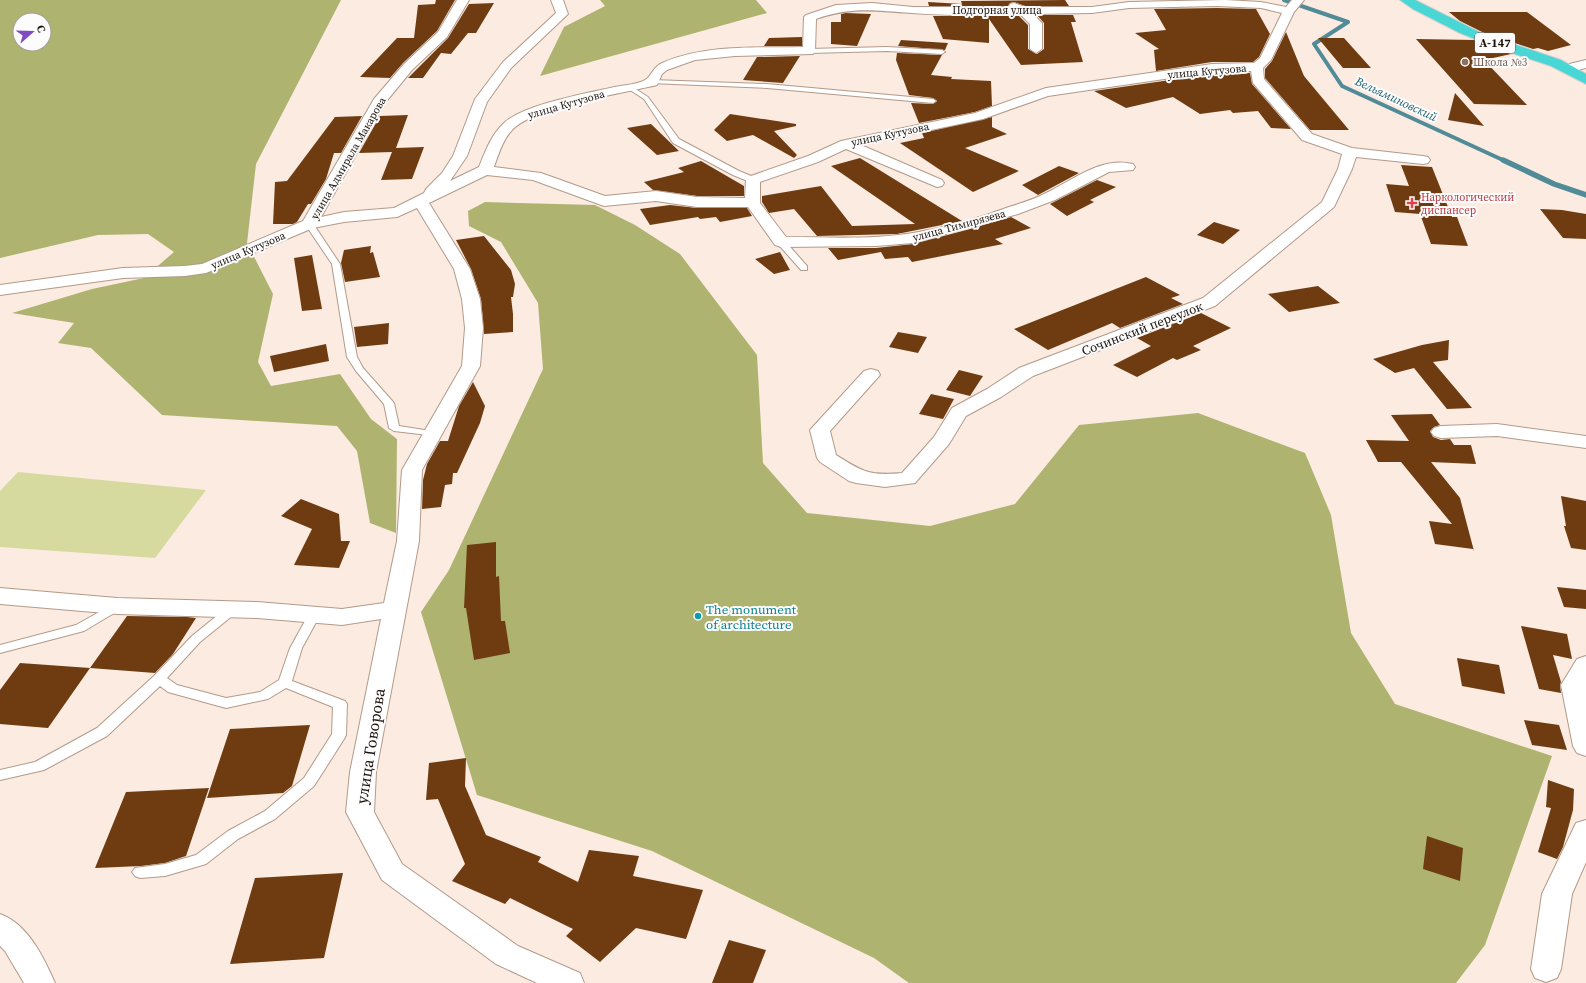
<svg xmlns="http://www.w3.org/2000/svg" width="1586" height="983" font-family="'Source Serif 4',serif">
  <rect width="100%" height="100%" fill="#fbebe1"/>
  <!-- green -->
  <path fill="#d6da9f" d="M18,472L206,490L155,558L0,547V491Z"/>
  <!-- forest -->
  <path fill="#afb370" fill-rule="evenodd" d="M0,0H341L256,164L247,243L273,294L258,362L271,386L340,374L371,419L397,439L396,533L370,523L357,451L337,426L162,415L91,348L58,343L74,323L12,313L92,289L144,278L174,252L148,234L98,235L0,258ZM20,20H44V44H20Z
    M600,0H756L767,13L540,76L564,27L605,6Z
    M485,202L595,205L635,225L680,254L757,355L763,463L807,513L930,526L1015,504L1079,425L1198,413L1305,453L1331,515L1351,633L1395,704L1552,756L1485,945L1456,983H909L874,958L652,851L477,795L421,612L449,570L543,369L538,303L501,242L469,226L468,211Z"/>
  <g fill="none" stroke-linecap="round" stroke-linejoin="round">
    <!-- stream-far1 -->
    <path stroke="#518b98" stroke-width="4" d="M1284,0L1348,22L1314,44L1342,86L1505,161"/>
    <!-- stream -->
    <path stroke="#518b98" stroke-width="5.5" d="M1503,160L1554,184L1586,195"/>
  </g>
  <!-- building -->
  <path fill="#6f3c12" d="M436,0H455L437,31L403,63L390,78L360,77L397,38H414L418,5L435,4Z
    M1065,0L1069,6H1025L1014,2L1010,3L1008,6H929L928,2L962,4L961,1Z
    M494,3L476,33H468L451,54L441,53L423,78H408L448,38L469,4Z
    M1217,8L1256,9L1270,34L1259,57L1253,62H1212L1156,71L1154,50L1159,49L1135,33L1166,30L1154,9Z
    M1449,12H1527L1571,45L1548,51L1538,48L1533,49L1482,32L1460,21Z
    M846,13L871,14L857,46L831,44V22H841V14Z
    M1037,15H1073L1076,22H1071L1083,62L1021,65L989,19V43L943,39L933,16H1019L1028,25V49L1037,54L1044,49V23Z
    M1286,32L1304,76L1349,130H1310L1265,78V69L1272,61Z
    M802,37V46H764L769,38Z
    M1318,38H1344L1371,68H1343Z
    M1416,39L1474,40L1511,54L1484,60L1527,105L1474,104Z
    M901,40L948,43L945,50L898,46Z
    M897,53L942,55L931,75L952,77L951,79L991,81L992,106L975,112L919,123L911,103L933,104L937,101L933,98L909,95L896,60Z
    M800,56L783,83L743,80L757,57Z
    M1250,73L1252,84L1291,129L1271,128L1258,111L1233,113L1230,110L1200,114L1173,97L1126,108L1094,91L1212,74Z
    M1455,93L1484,126L1448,120Z
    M730,114L796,124V126L774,131L797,155L794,158L753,135L727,141L714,130Z
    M408,115L396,148L424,147L412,179L381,180L392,152L359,153L380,116Z
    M362,116L341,153H334L326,179L311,204H308L297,222L293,224H273L275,182L287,181L335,117Z
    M992,117V127L1007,134L965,148L1019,171L973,192L900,143L924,138L922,133Z
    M651,124L679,151L657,155L627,128Z
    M860,158L962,221L897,234L817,236L794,209L769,213L762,202V196L821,186L852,226L915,224L831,166Z
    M701,161L744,186V196H697L653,190L644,182L684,172L678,168Z
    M1401,165L1432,167L1452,217H1457L1468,246L1431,244L1420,214L1395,212L1386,184L1409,186Z
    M1059,166L1079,173L1038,195L1022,185Z
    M1097,180L1116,187L1090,200L1094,202L1067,216L1050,204Z
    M670,205L697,208H747L752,216L720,222L716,217L700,219L698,217L650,225L640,209Z
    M1540,209L1562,210L1586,214V239L1563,238Z
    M1011,217L1031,228L995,239L1003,244L912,262L908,257L885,259L881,252L838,260L828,248H876L913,244L974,228L978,230L980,226Z
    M1214,222L1240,230L1223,244L1197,235Z
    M484,236L511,270L515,284L513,297H511L513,314V332L484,334L481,299L471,269L456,240Z
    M371,246L370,253L373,252L380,277L345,282L341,263L344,250Z
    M780,252L790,270L774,274L755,259Z
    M312,255L322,309L302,311L294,258Z
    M1146,277L1180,295L1171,298L1183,304L1120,328L1112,323L1048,350L1014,329Z
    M1318,286L1340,303L1289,312L1268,294Z
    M1201,313L1231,328L1193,346L1201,350L1177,360L1173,358L1137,377L1113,365L1151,346L1137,338Z
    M389,323L388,344L357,347L354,327Z
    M898,332L927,337L918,353L889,347Z
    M1449,340L1448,360L1433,362L1472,408L1447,409L1414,368L1395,373L1373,359L1422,345Z
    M326,344L329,361L274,372L270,356Z
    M959,370L983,376L970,396L946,390Z
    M473,382L485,406L480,423L457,473H453L452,484L445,485L441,507L422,509L423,480L427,464L440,441H448L459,406Z
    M931,394L954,399L943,419L919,414Z
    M1432,414L1440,425L1434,427L1430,431L1433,437L1441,440L1450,439L1454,445H1471L1476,464L1431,462L1460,498L1474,551L1473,549L1435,544L1429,521L1452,524L1401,462H1378L1366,440L1409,441L1391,415Z
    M1561,496L1586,501V550L1571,548L1564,526H1566Z
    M301,499L339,514L341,541H350L339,568L294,565L312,529L281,516Z
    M496,542V577L499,576L501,621H505L510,653L474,660L466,608H464L467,545Z
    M1557,587L1586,590V609L1564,607Z
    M127,616L187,617L196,618L173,654L155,673L90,668Z
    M1521,626L1567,634L1572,659L1553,655L1561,682L1560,685L1561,693L1539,689Z
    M1457,658L1499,665L1505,694L1462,686Z
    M20,663L90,668L48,728L0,724V690Z
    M1524,720L1559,725L1567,750L1532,745Z
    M310,725L292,786L283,793L207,798L230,729Z
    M466,758L465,786L486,835L541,857L538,862L578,882L589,850L639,856L633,876L703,890L686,939L636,928L600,962L566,936L573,929L510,898L505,904L452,881L465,864L438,799L426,800L429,763Z
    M1548,780L1574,789L1573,810L1563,847L1557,859L1538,852L1551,808L1546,807Z
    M209,788L186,856L165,863L141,866L95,868L126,792Z
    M1427,836L1463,848L1460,881L1423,869Z
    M343,873L324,958L230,964L255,878Z
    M729,940L766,950L753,983H712Z"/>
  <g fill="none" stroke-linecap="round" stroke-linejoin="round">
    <defs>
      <path id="lane" d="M887,47L942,50L945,52L942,54L887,51L809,53L806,51L809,49Z
        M652,80L767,84L933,99L936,101L933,103L767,88L650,83V81Z
        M627,86H631L648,97L679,139L739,171L756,178V182H750L733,175L673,143L644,99L627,88Z
        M306,222H312L340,264L357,357L363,368L394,403L399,426L437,432L438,434L437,436L394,431L389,428L384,404L356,371L347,357L332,264L305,224Z
        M781,239L784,240L807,266V270H801L778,244L777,242Z
        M117,602L121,603L123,606L121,609L84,631L0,653V645L76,625Z
        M233,605L237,606L239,609L237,612L200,642L167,678L177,685L226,698L260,692L279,680L290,648L310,612H318L320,615L302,648L292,681L345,701L347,704L346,735L344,739L314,786L275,819L238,839L206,864L165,876L140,878L135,876L132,872L135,868L165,864L196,855L228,831L265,811L304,778L332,734L333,707L286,688L268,699L226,708L168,692L160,686L107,736L44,770L0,780V770L35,762L97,728L154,676L192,636L229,606Z"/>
      <path id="street" d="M457,0H469L447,37L412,70L385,103L321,217L344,212L394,208L424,193L426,189L442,173L453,156L475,99L503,62L556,13L551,0H563L568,14L511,68L487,102L467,156L450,181L479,167C485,152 491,135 504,123C523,105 583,94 610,88C621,85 636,85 645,80C651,77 653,67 662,63C705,44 757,48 803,47L804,17L806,15L836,5L872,3L913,7H1009L1010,4L1014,3L1025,7H1092L1129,2L1225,0L1261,2L1286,7L1292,0H1304L1294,12L1271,60L1263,68L1264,79L1312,134L1352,148L1423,156L1428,157L1430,160L1428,163L1423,164L1356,157L1352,169L1334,207L1215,306L1033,376L1001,397L966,416L949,444L915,483L885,487L856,483L849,481L820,462L817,458L810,430L864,371L871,369L878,371L880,375L830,431L836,455C863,472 869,476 902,473L934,437L952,408L987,389L1019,368L1203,298L1322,202L1338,169L1342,154L1302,140L1253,83L1251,71L1212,72L1048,96L983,119L861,145L942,180L944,183L942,186L937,187L846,149L818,162L760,182V203L786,237C827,237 871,240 913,233C944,228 980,218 1009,207C1022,203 1035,199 1046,193C1073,180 1102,156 1133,164L1135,167L1133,170L1109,172L1055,200L1018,214L913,243L876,246L781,247L775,245L748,207H697L656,201L604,206L533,180L487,175L429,203L470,269L480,299L483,328L480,366L422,470L419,541L376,772L374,812L402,864L518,946L580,973L584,983H537L496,964L382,880L346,812L350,772L381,619L342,625L257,618L117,614L0,604V588L117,598L257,602L342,609L384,603L397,541L402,470L462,366L465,328L462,299L454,269L417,208L397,217L344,222L313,228L206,273L185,276L123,278L0,295V285L123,268L185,266L202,264L303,221L374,99L404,64L438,32ZM1217,6L1261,8L1282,13L1260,58L1254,63L1212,64L1046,88L975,113L841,141L808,156L748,177L746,180L745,198L697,197L656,191L605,196L541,173L494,167C499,153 503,139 513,129C536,107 623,93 657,85L662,74L667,70L695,60L735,56L813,54L815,51L816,19C853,6 874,11 912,13C948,16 984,15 1020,14L1030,24V49L1036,53L1042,49V23L1033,14L1092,13L1129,8Z
        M1586,60V68L1569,72L1563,68L1565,65Z
        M1497,424L1586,436V448L1497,436L1441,438L1434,436L1431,432L1434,428L1441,426Z
        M1586,656V756L1577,753L1573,746L1561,685L1577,659Z
        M1586,820V862L1572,894L1561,969L1557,978L1546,982L1535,978L1531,969L1542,894L1576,823Z
        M0,914C28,924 44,958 55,983H24L5,951L0,946Z"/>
      <path id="highway" d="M1400,0H1415L1481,33L1561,60L1586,74V84L1551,66L1497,48L1460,33L1413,9Z"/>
    </defs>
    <!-- lane casing -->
    <use href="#lane" stroke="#b39a8a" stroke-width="2"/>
    <!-- street casing -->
    <use href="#street" stroke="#b39a8a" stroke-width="2"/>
    <!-- highway casing -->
    <use href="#highway" stroke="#d2d0cf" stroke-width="2"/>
    <!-- lane -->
    <use href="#lane" fill="#fff" fill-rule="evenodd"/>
    <!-- street -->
    <use href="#street" fill="#fff" fill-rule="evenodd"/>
    <!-- highway -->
    <use href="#highway" fill="#48d7d5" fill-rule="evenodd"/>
  </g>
  <!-- markers -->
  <circle fill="#8d6e63" stroke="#fcfcfc" stroke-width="1.5" cx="1465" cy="62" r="4"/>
  <path fill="#e0444e" stroke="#fcfcfc" stroke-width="1.5" d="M1410 197h4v4h4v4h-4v4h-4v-4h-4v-4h4z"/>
  <circle fill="#0f9aa8" stroke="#fcfcfc" stroke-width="1.5" cx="698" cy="616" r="4"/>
  <g text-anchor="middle" stroke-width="4" stroke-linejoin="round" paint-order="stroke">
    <!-- far-street labels -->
    <g font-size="11" fill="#1c130d" stroke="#fcfcfc">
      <text x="997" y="14">Подгорная улица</text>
      <text transform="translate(1207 71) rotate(-5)" y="4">улица Кутузова</text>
      <text transform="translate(566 104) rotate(-16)" y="4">улица Кутузова</text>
      <text transform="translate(890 134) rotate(-12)" y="4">улица Кутузова</text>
      <text transform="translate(348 158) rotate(-60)" y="4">улица Адмирала Макарова</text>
      <text transform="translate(959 225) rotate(-15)" y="4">улица Тимирязева</text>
      <text transform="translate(248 250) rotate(-23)" y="4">улица Кутузова</text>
    </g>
    <!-- far-education labels -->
    <g font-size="11" fill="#785e54" stroke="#fcfcfc" text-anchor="start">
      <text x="1473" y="66">Школа №3</text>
    </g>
    <!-- far-health labels -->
    <g font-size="11" fill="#be3a42" stroke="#fcfcfc" text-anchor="start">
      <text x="1421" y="201">Наркологический<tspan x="1421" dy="13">диспансер</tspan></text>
    </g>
    <!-- shield labels -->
    <rect fill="#fcfcfc" stroke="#5f5955" stroke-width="1" x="1475" y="33" width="40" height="20" rx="3"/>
    <g font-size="12" font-weight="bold" fill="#1c130d">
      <text x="1495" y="47">А-147</text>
    </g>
    <!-- far-water labels -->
    <g font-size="12" font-style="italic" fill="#1a6170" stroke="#fcfcfc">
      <text transform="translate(1396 99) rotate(25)" y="4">Вельяминовский</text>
    </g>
    <!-- street labels -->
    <g font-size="13" fill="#1c130d" stroke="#fcfcfc">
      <text transform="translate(1142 328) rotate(-21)" y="5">Сочинский переулок</text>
    </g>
    <!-- culture labels -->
    <g font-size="13" fill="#0d838f" stroke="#fcfcfc" text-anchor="start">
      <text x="706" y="614">The monument<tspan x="706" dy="15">of architecture</tspan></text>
    </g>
    <!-- near-street labels -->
    <g font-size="16" fill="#1c130d" stroke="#fcfcfc">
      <text transform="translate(370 746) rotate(-81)" y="6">улица Говорова</text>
    </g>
  </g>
  <!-- north arrow -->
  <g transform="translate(32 32) rotate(70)"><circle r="19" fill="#fcfcfc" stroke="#a29f9c"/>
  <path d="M0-3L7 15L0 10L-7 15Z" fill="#824ac1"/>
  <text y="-6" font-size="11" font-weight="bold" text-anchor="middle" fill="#1c130d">С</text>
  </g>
</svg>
